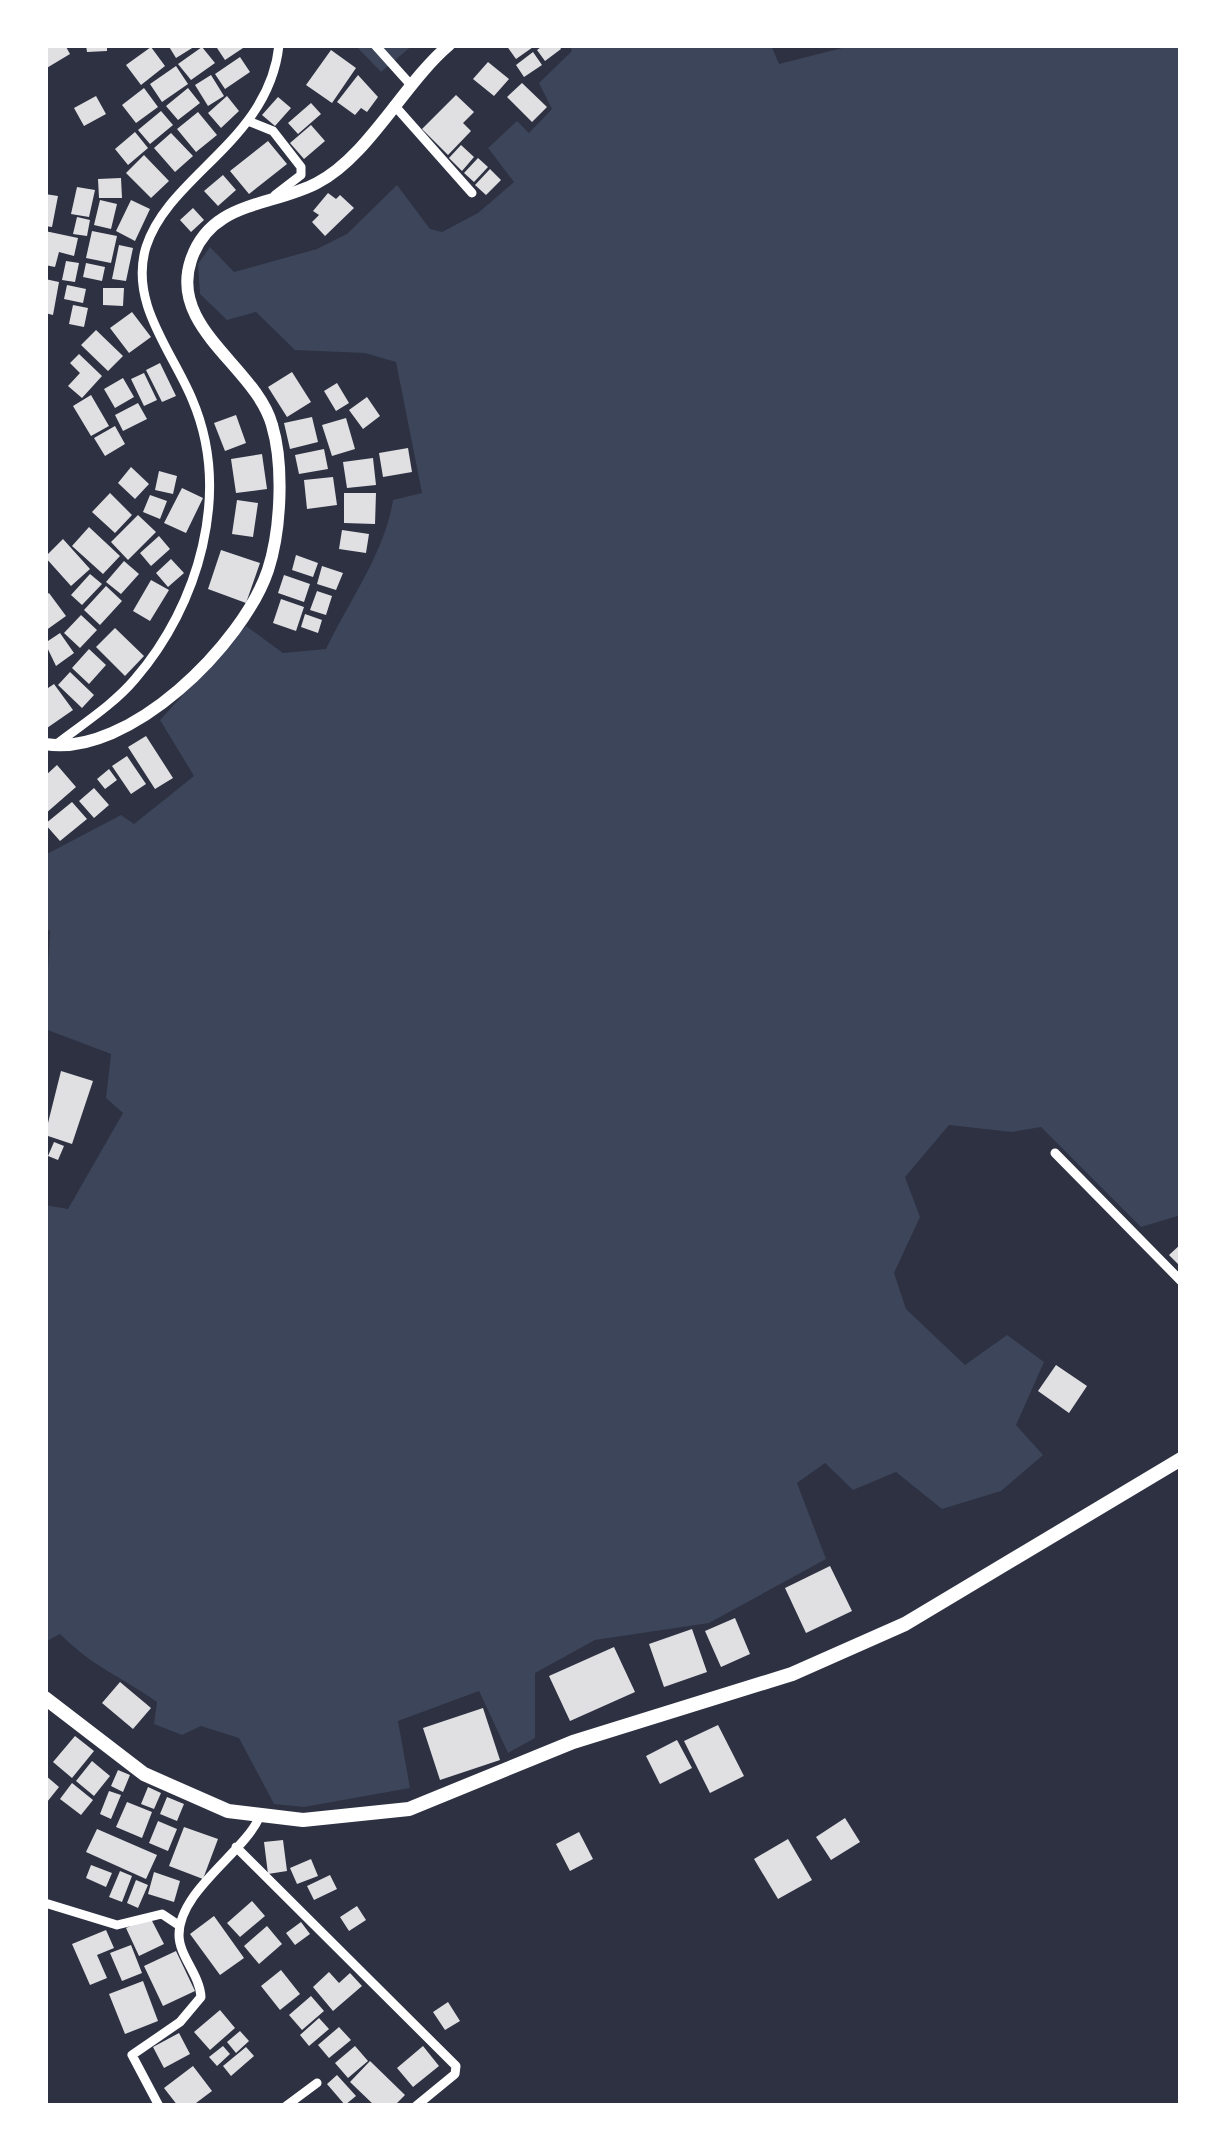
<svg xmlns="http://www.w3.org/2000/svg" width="1226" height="2151" font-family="'Zilla Slab',serif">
  <rect width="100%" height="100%" fill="#2d3142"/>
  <!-- green -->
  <path fill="#3c4559" d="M355,45H413L381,72Z
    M569,45H771L779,64L854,45H1181V1215L1141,1227L1041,1127L1012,1132L949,1125L905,1177L920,1217L894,1273L906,1309L965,1365L1007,1335L1044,1362L1016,1425L1043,1455L1001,1491L942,1509L896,1472L853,1490L825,1463L797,1483L826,1559L709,1623L595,1640L535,1673V1738L508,1753L479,1691L398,1721L410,1788L304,1807L274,1804L239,1738L201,1726L182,1735L154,1724L157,1702C120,1676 93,1667 60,1634L45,1642V1205L68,1209L123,1113L106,1098L111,1054L45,1029L50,931L45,928V855L121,815L134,824L194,776L160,720L246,626L283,653L326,649C349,601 385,552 393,500L422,493L396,362L365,353L295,350L256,312L227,320L200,294L198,264L210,247L234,272L317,249L347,234L397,185L430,229L442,232L478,213L514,182L488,148L517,121L529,133L552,109L539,83L572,51Z"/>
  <!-- building -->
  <path fill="#e0e0e3" d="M45,45H65L70,54L45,69Z
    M86,45H107V51L87,52Z
    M168,45H197L176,58Z
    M221,45H240L243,48L225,60L217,48Z
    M506,45H536L516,59Z
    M544,45H559L561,49L545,61L537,50Z
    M151,47L165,66L141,85L126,65Z
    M202,47L215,63L191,80L178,64Z
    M331,50L356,68L332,103L306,85Z
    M533,52L542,65L524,77L516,65Z
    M240,57L250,72L225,89L215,74Z
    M488,62L509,79L494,96L473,79Z
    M176,66L188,84L162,102L150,84Z
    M211,75L224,96L208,106L195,85Z
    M358,75L378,97L367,112L361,108L355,115L337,102Z
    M522,83L547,107L532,122L507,97Z
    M144,88L158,107L136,123L122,105Z
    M188,88L200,103L178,120L166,106Z
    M456,95L474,112L463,123L471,131L448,155L422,129Z
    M96,96L106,114L84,126L74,108Z
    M227,96L239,111L221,128L208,113Z
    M278,97L291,108L275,126L262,115Z
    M311,103L321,114L298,134L288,123Z
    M161,111L173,125L150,144L138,130Z
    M198,112L217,135L196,152L177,129Z
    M311,125L325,141L304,159L290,143Z
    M135,132L148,148L128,165L115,149Z
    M171,133L193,156L175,172L154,148Z
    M268,141L287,164L249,194L230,171Z
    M461,145L474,157L462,171L449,158Z
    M144,155L169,181L151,198L126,173Z
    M478,158L488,167L474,182L464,173Z
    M490,169L501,180L486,195L475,185Z
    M223,175L236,190L218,206L204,191Z
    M121,178L122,198H99L98,179Z
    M77,187L95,190L89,217L71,214Z
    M328,193L336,199L340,195L354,208L325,236L312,222L319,215L313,211Z
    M45,194L58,196L52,227L45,226Z
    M100,200L117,204L111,229L94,225Z
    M131,200L150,209L135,241L116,231Z
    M193,208L204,220L191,232L180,220Z
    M77,217L90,220L87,236L73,234Z
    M45,231L78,238L74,256L59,252L55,267L45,265Z
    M92,231L117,236L111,263L86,258Z
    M119,245L133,248L126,281L112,279Z
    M66,261L79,263L75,282L62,280Z
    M86,263L105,267L102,281L83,277Z
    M45,279L59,282L53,315L45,313Z
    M67,285L86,289L83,303L64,299Z
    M103,288H124L123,306L103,305Z
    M73,305L88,308L84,327L69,324Z
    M132,312L151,337L129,353L110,328Z
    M96,330L123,356L108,371L81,345Z
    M79,354L102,376L82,398L68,386L80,373L70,363Z
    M160,363L176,396L162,402L146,370Z
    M292,372L311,402L287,417L268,387Z
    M144,373L157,400L144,406L131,379Z
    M123,378L134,397L115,408L104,389Z
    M337,383L349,403L336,411L324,391Z
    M91,395L109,426L91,436L73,406Z
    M367,397L380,416L363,429L349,410Z
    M138,403L147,419L123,431L115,415Z
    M236,415L246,443L225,451L214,423Z
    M312,417L318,442L290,449L284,423Z
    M346,418L355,449L332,456L322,425Z
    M115,426L125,444L105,456L94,438Z
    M408,448L412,472L383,477L379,453Z
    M324,449L328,469L299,474L295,455Z
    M262,454L267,489L236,493L231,459Z
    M373,458L376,485L347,488L343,462Z
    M131,467L149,484L135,499L118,483Z
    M159,471L177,476L173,494L155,490Z
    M333,477L337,505L307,509L304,480Z
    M182,488L203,498L186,533L164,523Z
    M110,493L132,515L115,533L92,512Z
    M344,493H376L375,524L344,523Z
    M150,495L167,501L160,519L143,512Z
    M237,500L258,503L253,537L232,534Z
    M138,515L156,532L128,560L111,542Z
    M89,527L120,556L103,574L72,546Z
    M342,530L369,534L366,553L339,549Z
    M159,536L170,549L151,566L140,553Z
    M63,539L90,569L71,586L45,557Z
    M221,550L260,563L246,603L208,589Z
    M296,555L318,563L313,577L292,570Z
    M171,559L184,573L168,587L156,573Z
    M124,561L139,574L121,594L106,582Z
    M322,566L343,573L336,590L317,584Z
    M90,574L102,584L82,605L71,595Z
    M284,575L310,584L304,602L278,593Z
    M151,580L169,590L150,621L133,611Z
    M106,586L122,601L100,625L84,610Z
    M317,591L332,596L326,615L310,610Z
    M49,593L66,616L45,631V596Z
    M281,599L304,607L296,631L273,623Z
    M305,614L322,620L318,633L301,627Z
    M81,615L97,630L80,648L64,633Z
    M115,628L144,656L125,676L96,647Z
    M60,633L74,653L56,666L45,643Z
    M89,649L106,665L89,684L72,668Z
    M70,672L94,695L82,708L58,685Z
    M54,684L73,710L47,728L45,690Z
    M146,736L173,778L155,789L128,747Z
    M127,756L146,784L131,794L112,766Z
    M57,765L76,787L45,814V776Z
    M109,769L117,780L105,789L97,779Z
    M94,788L109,805L94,818L79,801Z
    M72,802L87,819L60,841L45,824Z
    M61,1071L93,1081L72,1144L45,1135Z
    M54,1142L64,1146L58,1160L48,1156Z
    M1181,1244V1267L1169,1255Z
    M1056,1365L1087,1386L1069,1413L1038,1391Z
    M830,1566L852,1611L806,1633L785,1588Z
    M735,1618L750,1654L721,1667L705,1631Z
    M692,1629L707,1672L664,1687L649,1644Z
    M614,1647L635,1692L570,1721L549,1676Z
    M120,1682L151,1708L133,1729L102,1703Z
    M483,1708L500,1760L440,1780L423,1728Z
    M718,1725L744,1776L710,1793L684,1741Z
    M75,1736L94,1751L72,1778L53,1762Z
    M677,1740L692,1768L660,1784L646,1756Z
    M92,1761L110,1776L94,1796L76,1781Z
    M118,1770L130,1775L123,1792L111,1786Z
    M45,1775L59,1787L47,1802L45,1800Z
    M72,1783L93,1800L81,1815L60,1799Z
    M148,1787L161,1793L154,1809L141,1804Z
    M109,1791L121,1795L111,1819L100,1814Z
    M167,1797L184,1804L177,1821L160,1814Z
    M127,1802L152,1812L142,1838L116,1827Z
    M845,1818L860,1842L831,1860L816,1837Z
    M158,1821L177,1829L168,1851L149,1843Z
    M184,1827L218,1839L203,1879L169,1866Z
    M97,1829L157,1855L146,1879L86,1852Z
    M579,1832L593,1859L570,1871L556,1844Z
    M788,1839L812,1880L778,1899L754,1859Z
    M283,1840L287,1871L268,1874L264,1842Z
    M311,1859L318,1876L297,1884L290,1868Z
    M91,1865L112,1873L106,1887L86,1878Z
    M120,1871L132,1876L122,1902L109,1897Z
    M154,1872L180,1881L174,1902L148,1894Z
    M330,1875L337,1889L314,1900L307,1886Z
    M136,1880L148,1885L138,1908L127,1903Z
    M252,1901L265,1916L240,1937L227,1923Z
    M357,1906L366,1920L349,1931L340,1917Z
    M214,1916L244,1958L220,1975L190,1934Z
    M150,1917L164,1944L139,1956L126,1928Z
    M301,1922L310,1934L295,1945L286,1933Z
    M267,1926L282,1944L259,1964L244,1946Z
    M106,1930L114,1948L97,1955L107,1978L90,1985L72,1944Z
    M131,1945L142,1973L122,1981L110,1953Z
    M176,1951L195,1991L163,2006L144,1966Z
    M281,1970L300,1994L280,2010L261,1986Z
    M329,1972L339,1983L350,1973L362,1986L333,2011L313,1987Z
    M143,1981L158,2021L125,2034L109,1994Z
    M311,1996L324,2011L302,2030L289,2015Z
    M448,2002L460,2021L445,2030L433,2012Z
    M220,2010L235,2028L210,2050L194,2032Z
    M319,2018L329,2029L309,2046L300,2035Z
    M339,2027L351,2040L329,2058L318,2045Z
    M240,2031L249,2041L236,2053L227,2042Z
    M179,2033L190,2054L164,2068L153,2047Z
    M223,2046L230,2054L217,2066L209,2057Z
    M355,2046L368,2061L348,2078L335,2063Z
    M423,2046L439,2066L413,2087L397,2068Z
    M246,2047L254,2056L231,2076L223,2066Z
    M370,2061L405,2095L394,2106H375L350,2082Z
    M193,2066L212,2091L192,2106H178L164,2088Z
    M337,2075L356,2096L345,2105L327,2084Z"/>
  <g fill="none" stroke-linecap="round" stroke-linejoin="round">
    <!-- minor -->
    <path stroke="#fff" stroke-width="9" d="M375,45L410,84
      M394,105L472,193
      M248,121L273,131L301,167V175L275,195
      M58,743C84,723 114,704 135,679C199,605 232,492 192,399C172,351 129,303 146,247C169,175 269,141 279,45
      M1055,1153L1181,1281
      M236,1847L456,2066L455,2074L416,2106
      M45,1903L117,1925L162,1914L180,1926
      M159,2106L132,2055L180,2022L201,1997C200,1975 179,1956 179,1935C179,1891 243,1853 259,1818
      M286,2106L317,2083"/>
    <!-- tertiary -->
    <path stroke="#fff" stroke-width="12" d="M45,744C129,758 243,644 268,570C281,530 284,465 272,425C256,367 168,328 191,260C211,200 272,207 317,183C368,157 404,83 449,45"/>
    <!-- secondary -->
    <path stroke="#fff" stroke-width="14" d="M45,1698L144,1774L228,1811L303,1820L409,1809L573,1742L792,1674L905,1624L1181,1459"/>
  </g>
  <!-- border -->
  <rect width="1226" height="2151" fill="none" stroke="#ffffff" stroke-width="96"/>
</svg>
